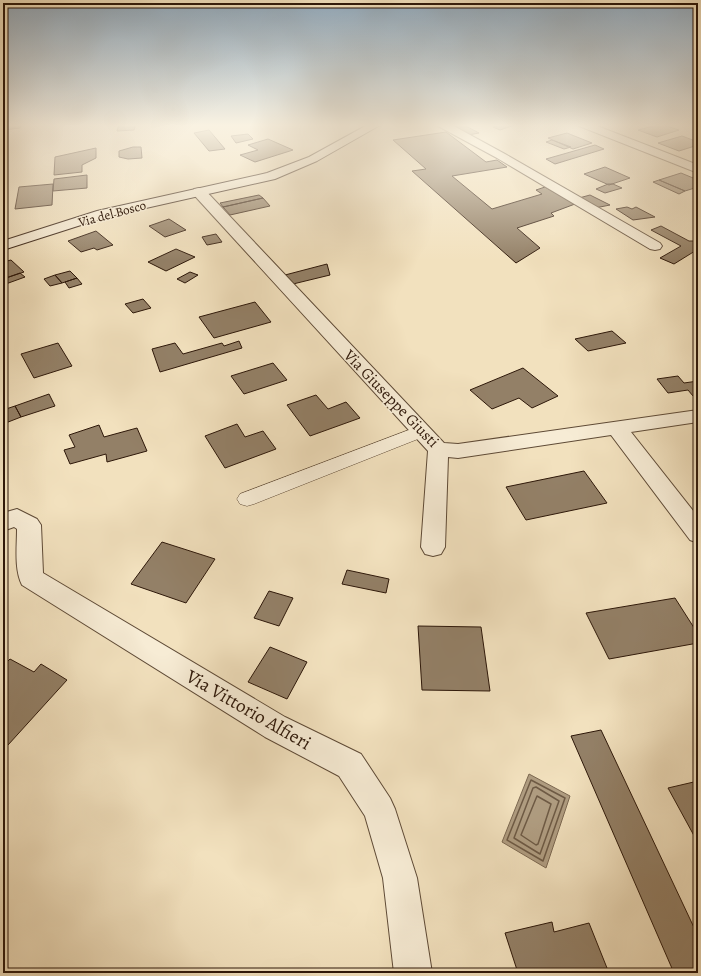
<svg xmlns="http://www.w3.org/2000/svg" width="701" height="976" font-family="Alegreya,serif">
  <rect width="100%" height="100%" fill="#f2e1be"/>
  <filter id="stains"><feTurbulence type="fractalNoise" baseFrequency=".005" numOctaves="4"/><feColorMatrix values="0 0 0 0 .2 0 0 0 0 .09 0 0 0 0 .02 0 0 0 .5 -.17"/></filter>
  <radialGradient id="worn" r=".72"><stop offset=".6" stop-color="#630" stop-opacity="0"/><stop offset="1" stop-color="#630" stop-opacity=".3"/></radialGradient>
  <!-- water -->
  <path fill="#af9c80" stroke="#7b6750" d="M529,774L570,796L546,868L502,842Z"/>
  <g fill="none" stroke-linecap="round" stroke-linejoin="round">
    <!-- shore -->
    <path stroke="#6e5a44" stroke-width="1.5" d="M531,780L565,798L543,861L507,840Z
      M536,787L559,801L540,854L514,838L533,788Z
      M537,796L551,804L538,844L536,845L521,835Z"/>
  </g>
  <!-- building -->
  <path fill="#938067" stroke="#2d1709" d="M21,124L20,128L3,130V125Z
    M119,124H136L134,130L117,131Z
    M447,124H462L479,133L468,135Z
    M502,124H517L500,130L493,127Z
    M661,124L679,130L657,137L638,130Z
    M209,130L225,149L209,151L194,133Z
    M446,132L486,162L497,160L507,167L452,176L492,209L542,194L536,190L545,187L575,204L551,213L554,216L517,228L540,248L516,263L412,171L426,169L393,140Z
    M567,133L592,143L573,149L548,138Z
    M248,134L253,139L236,143L231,136Z
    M682,136L698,142V145L679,151L658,143Z
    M268,139L293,150L255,162L240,155L258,150L248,145Z
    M552,140L571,147L564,149L546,142Z
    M595,145L604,149L555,164L546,159Z
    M133,147H141L142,158L128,159L119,157V151Z
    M96,148V158L82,165V172L54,175L55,157Z
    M605,167L630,178L609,185L584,174Z
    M681,173L698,180V187L685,191L659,180Z
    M87,175V188L53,191L54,179Z
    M659,180L685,191L679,194L653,182Z
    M53,184L52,205L15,209L19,187Z
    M608,184H613L622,188L605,193L596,189Z
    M259,195L263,198L223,207L220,203Z
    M590,195L610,205L595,208L579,198Z
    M263,198L270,206L230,215L223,207Z
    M627,207L632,209L636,207L655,217L633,220L616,209Z
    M169,219L186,230L165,237L149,226Z
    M661,226L689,241H698V251H695L674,264L660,258L681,246L651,230Z
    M96,231L113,245L97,250L94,248L81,252L68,241Z
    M216,234L222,242L207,245L202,237Z
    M176,249L195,257L166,271L148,262Z
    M11,260L24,272L3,279V262Z
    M327,264L330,275L293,284L285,275Z
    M70,271L77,278L62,283L55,275Z
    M190,272L198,275L185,283L177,279Z
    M20,273L25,277L3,285V279Z
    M55,275L62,283L50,286L44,279Z
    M77,278L82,284L69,288L65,282Z
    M143,299L151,308L133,313L125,304Z
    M255,302L271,322L214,338L199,317Z
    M612,331L626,343L588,351L575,339Z
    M239,341L242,348L160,372L152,349L175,343L183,354L222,343L224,346Z
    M58,343L72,366L34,378L21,354Z
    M273,363L287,380L244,394L231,376Z
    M523,368L558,396L532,408L519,398L492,409L470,390Z
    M678,376L684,383L698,381V395L693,396L688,390L668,393L657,379Z
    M49,394L55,406L21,417L15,406Z
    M316,395L328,409L346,402L360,418L310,436L287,405Z
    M15,406L21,417L3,424V410Z
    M237,424L245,437L263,431L276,449L225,468L205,436Z
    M99,425L104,437L137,428L147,451L107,462L106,454L70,464L64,450L75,447L69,435Z
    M584,471L607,503L526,520L506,487Z
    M162,542L215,559L186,603L131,584Z
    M347,570L389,579L386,593L342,584Z
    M269,591L293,598L279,626L254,618Z
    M675,598L698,634V643L609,659L586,613Z
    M418,626L481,627L490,691L422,690Z
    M270,647L307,662L287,699L248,682Z
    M10,659L34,672L41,664L67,680L8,745L3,741V666Z
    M601,730L698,936V973H674L571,736Z
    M698,781V843L668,788Z
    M552,922L554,932L589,923L609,973H518L505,933Z"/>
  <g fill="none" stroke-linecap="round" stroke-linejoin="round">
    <defs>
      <path id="service" d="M422,425L428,427L431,431L428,435L254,504L247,506L240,504L237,499L240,494Z"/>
      <path id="minor" d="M437,124H450L505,154L660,243L662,246L660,249L655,250L650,249L497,158L438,126Z
        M578,124H592L698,165V173L579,126Z
        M199,188L204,189L444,443L458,444L698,410V422L631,432L698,517V543L690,540L611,435L458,458L448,457L445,547L441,554L433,556L425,554L421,547L428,451L194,195L193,192L194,189Z
        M17,509L37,519L41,525L43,573L285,717L361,754L390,798L395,809L417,878L432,973H394L383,878L365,816L339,776L265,737L22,585C14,569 17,547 17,529L14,527L3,531V513Z"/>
      <path id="secondary" d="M369,124H382L317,161L275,179L106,217L3,250V241L97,211L267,173L309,157Z"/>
    </defs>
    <!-- service casing -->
    <use href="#service" stroke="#5e4a36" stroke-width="1"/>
    <!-- minor casing -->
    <use href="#minor" stroke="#5e4a36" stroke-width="2"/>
    <!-- secondary casing -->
    <use href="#secondary" stroke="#2d1709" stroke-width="2"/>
    <!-- service -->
    <use href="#service" fill="#f7ecd5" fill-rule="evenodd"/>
    <!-- minor -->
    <use href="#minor" fill="#f7ecd5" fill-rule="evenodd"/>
    <!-- secondary -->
    <use href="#secondary" fill="#f7ecd5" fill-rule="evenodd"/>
  </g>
  <!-- sky -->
  <linearGradient id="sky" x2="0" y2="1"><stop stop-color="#91aabe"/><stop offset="0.48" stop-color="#f9f2e2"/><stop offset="1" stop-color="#f9f2e2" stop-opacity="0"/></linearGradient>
  <rect width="701" height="261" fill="url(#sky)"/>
  <g text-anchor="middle" stroke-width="3" stroke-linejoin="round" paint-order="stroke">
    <!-- far-street labels -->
    <g font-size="13" fill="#2d1709" stroke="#f7ecd5">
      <text transform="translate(112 213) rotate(-15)" y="5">Via del Bosco</text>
    </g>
    <!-- street labels -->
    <g font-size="16" fill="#2d1709" stroke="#f7ecd5">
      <text transform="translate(392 398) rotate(46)" y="6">Via Giuseppe Giusti</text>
    </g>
    <!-- near-street labels -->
    <g font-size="19" fill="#2d1709" stroke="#f7ecd5">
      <text transform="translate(249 709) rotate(30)" y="7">Via Vittorio Alfieri</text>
    </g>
  </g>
  <!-- margin -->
  <rect width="701" height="976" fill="none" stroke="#f2e1be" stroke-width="16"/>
  <rect x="4" y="4" width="693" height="968" fill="none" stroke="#2d1709" stroke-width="2"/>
  <rect x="8" y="8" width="685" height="960" fill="none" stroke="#2d1709"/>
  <rect width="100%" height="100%" filter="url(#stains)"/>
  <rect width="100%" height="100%" fill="url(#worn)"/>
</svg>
